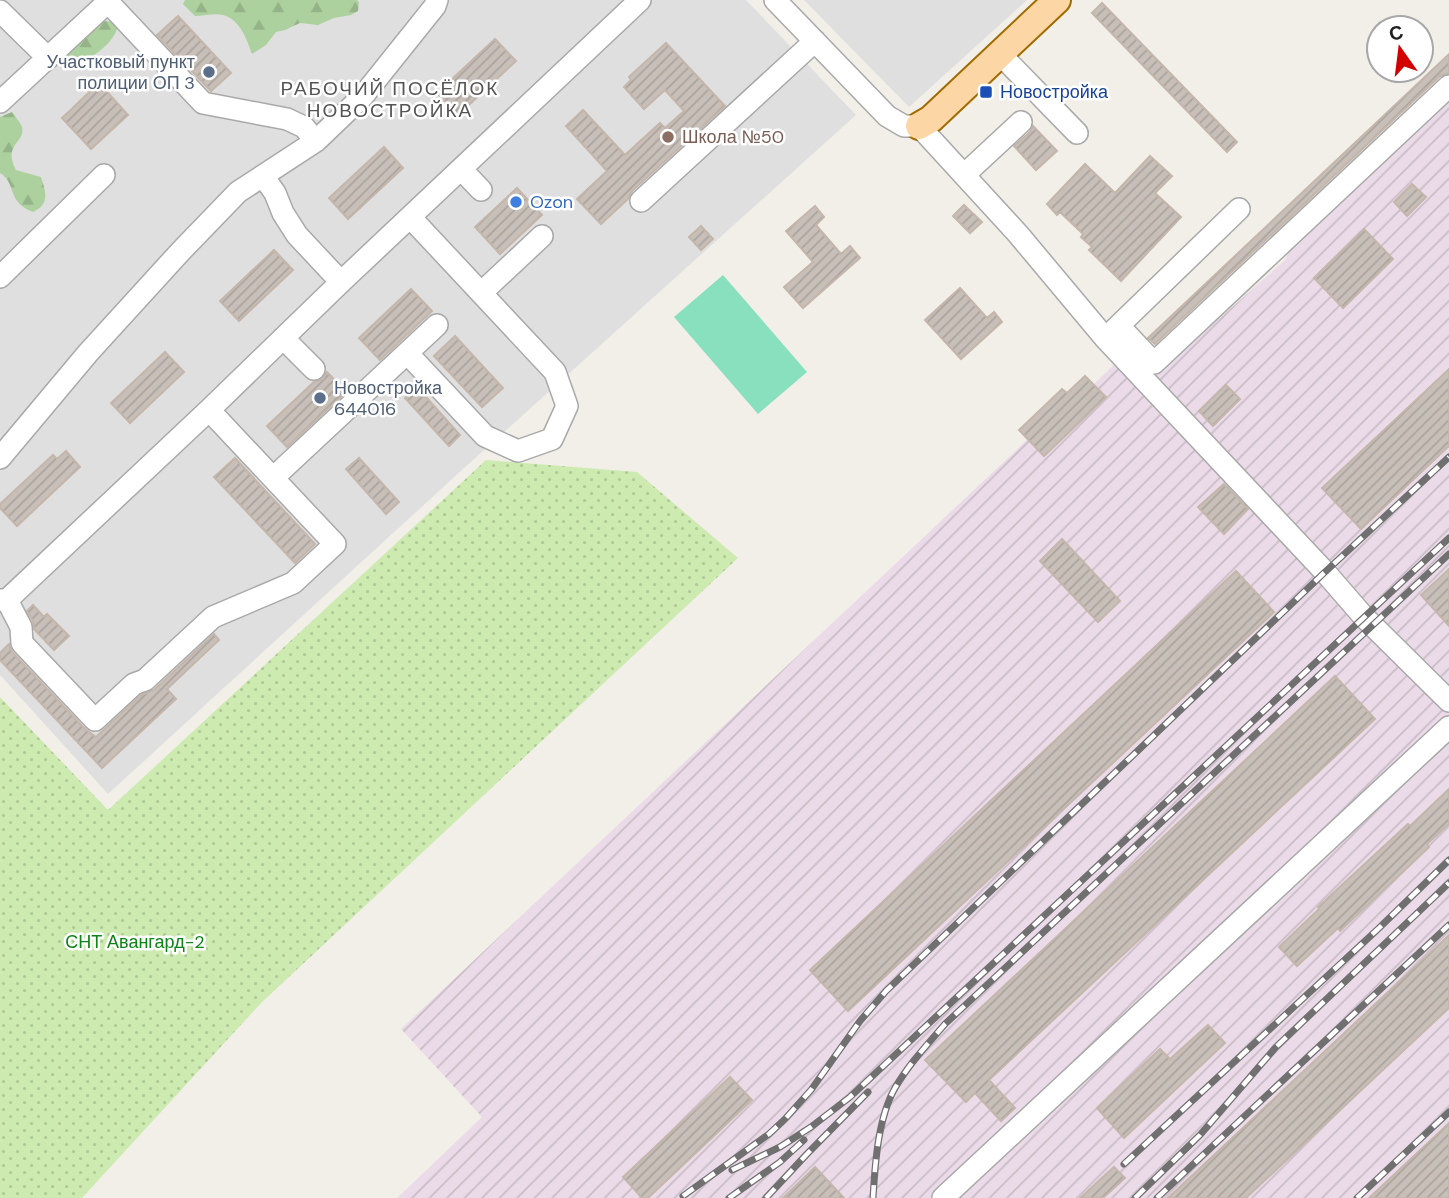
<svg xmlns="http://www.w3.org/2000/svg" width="1449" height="1198" font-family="'DM Sans',sans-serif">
  <defs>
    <pattern id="industrial-furrows" width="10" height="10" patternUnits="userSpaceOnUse" patternTransform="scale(1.75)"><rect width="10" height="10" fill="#ebdbe8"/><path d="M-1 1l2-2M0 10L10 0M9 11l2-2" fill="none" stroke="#c9bcc7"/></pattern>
    <pattern id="forest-firs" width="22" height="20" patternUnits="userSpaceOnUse" patternTransform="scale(1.75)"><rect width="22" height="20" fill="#add19e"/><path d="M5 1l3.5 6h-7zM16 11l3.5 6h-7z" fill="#95b388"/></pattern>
    <pattern id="garden-dots" width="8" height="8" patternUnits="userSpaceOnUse" patternTransform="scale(1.75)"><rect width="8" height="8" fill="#cdebb0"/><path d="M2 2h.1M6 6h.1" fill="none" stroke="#b0c997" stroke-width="1.8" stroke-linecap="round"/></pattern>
    <pattern id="building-hatch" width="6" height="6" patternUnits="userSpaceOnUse" patternTransform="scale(1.75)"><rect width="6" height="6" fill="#c7bfb8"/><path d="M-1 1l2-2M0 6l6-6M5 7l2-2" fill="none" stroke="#aba49e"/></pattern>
  </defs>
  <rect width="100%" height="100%" fill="#f2efe9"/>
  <!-- residential -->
  <path fill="#e0dfdf" d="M0,0H746L856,115L474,459L108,794L0,675Z
    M804,0H1027L909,107Z"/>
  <!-- industrial -->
  <path fill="url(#industrial-furrows)" d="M1449,98V1198H397L482,1117L401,1029L1027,440L1019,430L1062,389L1067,393L1085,376L1094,384L1130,349L1156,375L1285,260L1292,244Z"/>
  <!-- forest -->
  <path fill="url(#forest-firs)" d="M185,0H357L359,2L358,11L351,15L334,18L318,25L300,23L285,30L276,32L266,45L252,54C247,40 240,19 223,15C215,13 204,16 195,16L183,4Z
    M105,21L113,22L117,29C110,49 86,60 68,69L62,63C75,47 87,32 105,21Z
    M12,112C15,116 20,122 22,127C26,143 2,144 16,170L41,177C46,192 50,204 33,212C6,202 17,183 0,173V117Z"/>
  <!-- garden -->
  <path fill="url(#garden-dots)" d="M486,460L637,472L738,558L261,1003L82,1198H0V697L108,810Z"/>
  <!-- pitch -->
  <path fill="#88e0be" d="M723,275L807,372L758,414L674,317Z"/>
  <!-- building -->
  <path fill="url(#building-hatch)" stroke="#c4b6ab" stroke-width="2" d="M1102,3L1237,142L1227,152L1092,13Z
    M178,16L231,73L211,91L157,35Z
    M495,39L516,61L458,115L437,93Z
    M666,43L725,106L632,191L628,199L601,224L577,199L607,171L566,126L583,110L625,155L660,123L665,128L684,111L665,90L644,109L624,87L631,80L629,77Z
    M1449,54V73L1440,76L1155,344L1148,338Z
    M99,83L128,115L91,149L62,118Z
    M1033,126L1057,151L1036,170L1014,146L1030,132Z
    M384,147L403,168L348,219L329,198Z
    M1150,156L1172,176L1155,193L1181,217L1121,281L1089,250L1092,247L1081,237L1083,234L1060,212L1057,215L1047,204L1085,164L1115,193Z
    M1412,184L1426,197L1407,216L1394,202Z
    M517,188L542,215L500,254L475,227Z
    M964,205L982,222L970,233L953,216Z
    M815,206L824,217L816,225L841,254L850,246L860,258L803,308L784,287L813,262L786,231Z
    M701,226L713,239L701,250L689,237Z
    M1364,229L1393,259L1343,308L1314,278Z
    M274,250L293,270L239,321L220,301Z
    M960,288L987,318L994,312L1002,322L961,359L925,320Z
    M411,289L432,311L380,360L359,338Z
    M455,336L503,388L482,407L434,356Z
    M165,352L184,372L130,423L111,403Z
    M1449,369V446L1361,529L1322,488Z
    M327,372L346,392L287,447L267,426L314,382L323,379Z
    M1085,376L1106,397L1044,456L1019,430L1062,389L1067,393Z
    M1226,385L1240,399L1213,426L1199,411Z
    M417,387L460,435L449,446L405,398Z
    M66,451L80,467L17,526L0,508V504L53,455L57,459Z
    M235,458L315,544L295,563L214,477Z
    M359,458L399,502L386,514L346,469Z
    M1224,484L1248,509L1224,534L1198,507Z
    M1062,539L1120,601L1098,622L1040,561Z
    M1449,569V626L1421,595Z
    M1236,571L1274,612L848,1011L810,970Z
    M33,605L44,617L47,614L69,636L54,650L34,629L33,621L27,611Z
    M214,634L219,640L167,689L176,699L102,768L0,660V653L9,644L12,652L85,729L96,737L141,695L154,690Z
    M1335,676L1375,719L989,1080L1015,1108L1001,1121L975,1093L966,1102L925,1060Z
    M1449,789V824L1427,844L1429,847L1340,931L1338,928L1297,966L1279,947L1319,909L1318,907L1408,824L1410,826Z
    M1449,935V1008L1246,1198H1168Z
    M1208,1025L1225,1043L1124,1138L1097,1108L1160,1049L1170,1059Z
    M730,1077L752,1100L648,1198H642L623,1177Z
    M1449,1123V1198H1369Z
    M815,1167L844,1198H783Z
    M1114,1167L1125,1178L1103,1198H1080Z"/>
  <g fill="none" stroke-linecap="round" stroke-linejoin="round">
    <defs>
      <path id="minor" d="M775,0L887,116L904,126H919L1018,234L1105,338L1325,572L1364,617L1449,701
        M108,2L203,103L287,119L304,127L316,141
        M0,11L48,58
        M1000,54L1077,133
        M0,102L110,0
        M461,169L481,190
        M964,175L1021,122
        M263,176L275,193L283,213L297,235L341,282
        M641,201L815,41
        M0,277L104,175
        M481,293L542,236
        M1119,326L1154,363L1449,86
        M1110,334L1239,209
        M283,338L314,369
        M407,353L485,436L518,451L552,439L567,406L555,372L410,217
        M0,458L88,353L181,251L238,192L316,141L363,96L435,6L437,0
        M273,478L437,325
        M0,600H7L209,410L341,282L640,0
        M7,600L21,627L22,643L95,720L134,684L145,680L213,617L293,583L335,544L209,410
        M943,1198L1449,727"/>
      <path id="major" d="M919,126L931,119L1057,0"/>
    </defs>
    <!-- minor casing -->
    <use href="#minor" stroke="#a9a9a9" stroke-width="24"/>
    <!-- major casing -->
    <use href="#major" stroke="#a06b00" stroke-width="30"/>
    <!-- minor -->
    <use href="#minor" stroke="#fff" stroke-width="21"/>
    <!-- major -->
    <use href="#major" stroke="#fcd6a4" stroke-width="26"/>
    <defs>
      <path id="rail" d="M1124,1164L1378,929L1449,860
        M732,1170L780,1147L811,1127L850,1097L1449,538
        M683,1196L769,1134L785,1119L811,1090L860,1021L886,991L1325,572L1449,457
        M729,1198L780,1162L804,1140
        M766,1198L806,1155L868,1092
        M873,1198C875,1164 878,1118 895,1088C909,1064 927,1045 945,1024L1449,554
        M1135,1198L1200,1135L1276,1047L1449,883
        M1157,1198L1449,925
        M1357,1198L1449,1112"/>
    </defs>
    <!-- rail casing -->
    <use href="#rail" stroke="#707070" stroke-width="7"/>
    <!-- rail -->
    <use href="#rail" stroke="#fff" stroke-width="4.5" stroke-dasharray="13" stroke-linecap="butt"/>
  </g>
  <!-- markers -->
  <g fill="#5c6f8a" stroke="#fff" stroke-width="2.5">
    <circle cx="209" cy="72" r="7"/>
    <circle cx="320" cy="398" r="7"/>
  </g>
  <rect fill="#1a4fb4" stroke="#fff" stroke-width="2.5" x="979" y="85" width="14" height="14" rx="3.5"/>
  <circle fill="#8d6e63" stroke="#fff" stroke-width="2.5" cx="668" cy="137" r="7"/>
  <circle fill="#3f7fe0" stroke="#fff" stroke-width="2.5" cx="516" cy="202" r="7"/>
  <g text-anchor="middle" stroke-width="5" stroke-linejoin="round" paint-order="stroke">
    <!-- service labels -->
    <g font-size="18" fill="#4e5e75" stroke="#fff" text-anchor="end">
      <text x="195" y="68">Участковый пункт<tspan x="195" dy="21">полиции ОП 3</tspan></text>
      <text x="334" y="394" text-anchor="start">Новостройка<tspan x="334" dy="21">644016</tspan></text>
    </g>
    <!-- transit labels -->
    <g font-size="18" fill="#164399" stroke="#fff" text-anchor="start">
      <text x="1000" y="98">Новостройка</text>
    </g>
    <!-- education labels -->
    <g font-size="18" fill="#785e54" stroke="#fff" text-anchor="start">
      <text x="682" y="143">Школа №50</text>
    </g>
    <!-- shop labels -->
    <g font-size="18" fill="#366cbe" stroke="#fff" text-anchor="start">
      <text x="530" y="208">Ozon</text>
    </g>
    <!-- park labels -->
    <g font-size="18" fill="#0c8416" stroke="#fff">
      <text x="135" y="948">СНТ Авангард-2</text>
    </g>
    <!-- neighbourhood labels -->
    <g font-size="19" letter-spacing="2" fill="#555" stroke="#fff">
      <text x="390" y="95">РАБОЧИЙ ПОСЁЛОК<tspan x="390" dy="22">НОВОСТРОЙКА</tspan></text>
    </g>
  </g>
  <!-- north arrow -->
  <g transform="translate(1400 49) rotate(346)"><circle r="33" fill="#ffffff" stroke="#a7a7a7" stroke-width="2"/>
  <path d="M0-5L12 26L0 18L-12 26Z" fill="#d40000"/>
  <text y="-10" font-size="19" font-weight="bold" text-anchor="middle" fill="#222222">С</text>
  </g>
</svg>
